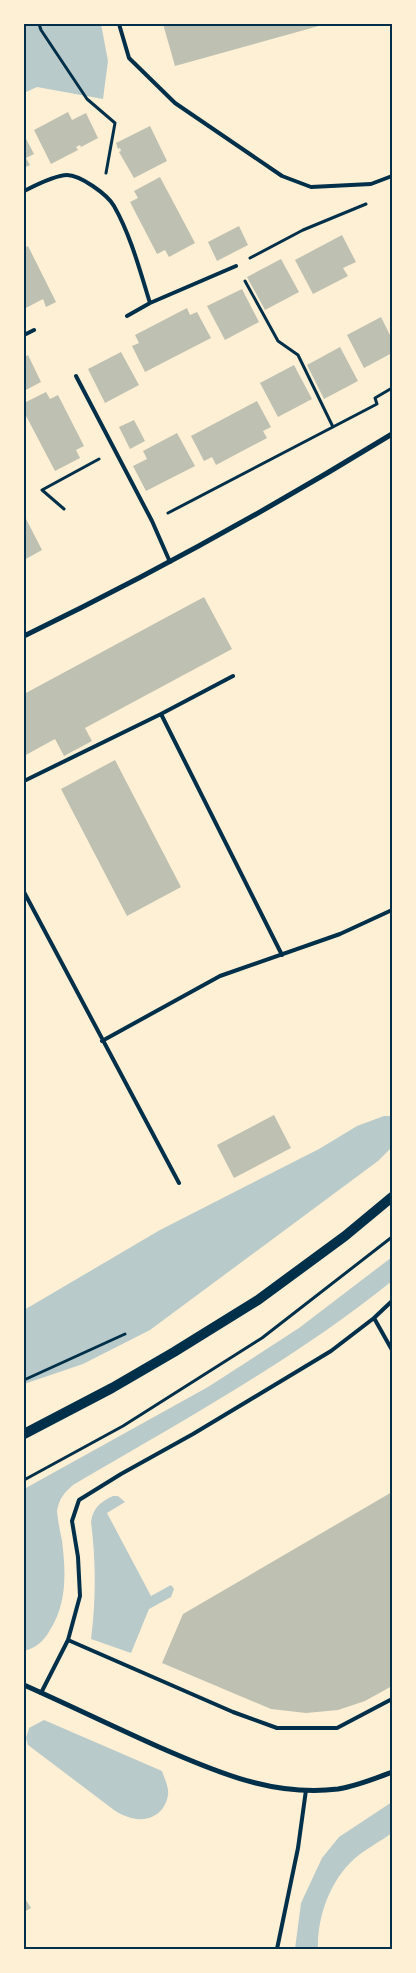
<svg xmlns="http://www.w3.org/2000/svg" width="416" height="1973" font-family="Helvetica,sans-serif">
  <rect width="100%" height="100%" fill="#fdf0d5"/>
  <!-- green -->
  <path fill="#b9caca" d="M24,24H101L108,61L103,99L37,87L24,93Z
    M384,1116H392V1147L378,1161L150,1330L83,1364L24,1384V1310L160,1230L319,1149L357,1126Z
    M392,1257V1281C294,1360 182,1421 73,1485C64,1493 59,1499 57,1511C58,1521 60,1531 62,1541C66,1572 67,1603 50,1630C44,1641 36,1648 24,1651V1489L208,1387L299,1328Z
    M113,1496H118L125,1502L107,1513L151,1596L171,1585L174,1589L171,1597L149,1609L131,1653L91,1639C96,1599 96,1562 91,1522C93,1508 100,1502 113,1496Z
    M44,1720L162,1771C164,1777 167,1783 168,1790C169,1796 166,1803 163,1808C150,1825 129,1820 114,1810L28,1745L26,1738L29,1728Z
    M392,1802V1833C381,1841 364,1850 354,1859C330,1881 317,1917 318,1949H295L301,1903L322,1858L339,1837Z"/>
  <!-- building -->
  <path fill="#bec0b2" d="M163,24H326L175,66Z
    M68,112L72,120L86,113L98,138L81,147L80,145L76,147L78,150L51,164L34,130Z
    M150,126L167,161L134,178L119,152L121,151L120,148L118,149L116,143Z
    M24,135L34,154L26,158L30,165L24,168Z
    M160,177L195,243L169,257L165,250L157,254L130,202L138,198L134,191Z
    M239,226L248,245L217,261L208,242Z
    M342,235L356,262L343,268L348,276L313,294L295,260Z
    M28,246L56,302L46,307L43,299L24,309V248Z
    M281,259L299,292L265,310L247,277Z
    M242,289L259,322L225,340L207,306Z
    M187,308L190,315L197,312L211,338L145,372L132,346L139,343L135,335Z
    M381,317L392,339V353L364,368L347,335Z
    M340,347L358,381L324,399L307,365Z
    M121,352L139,385L105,403L88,369Z
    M28,355L41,382L24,391V357Z
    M294,365L312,399L278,417L260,383Z
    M46,392L50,399L58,395L84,446L76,450L80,458L55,471L24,412V403Z
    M257,401L271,427L263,431L267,438L216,465L212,457L204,461L191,436Z
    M134,420L145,441L130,449L119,427Z
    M177,433L195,466L146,491L133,466L147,459L143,451Z
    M24,515L42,550L24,560Z
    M204,597L232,649L85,728L92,741L64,756L55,739L24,756V694Z
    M115,760L181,887L127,916L61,789Z
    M274,1115L291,1148L234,1178L217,1145Z
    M392,1492V1686L365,1701L338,1710L306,1713L271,1709L162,1663L183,1614Z
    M24,1897L31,1908L24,1912Z"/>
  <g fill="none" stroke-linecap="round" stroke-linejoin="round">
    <!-- path -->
    <path stroke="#003049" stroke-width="3" d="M39,24L41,30L87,99L115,123L106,173
      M250,258L303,230L366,204
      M245,281L278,341L298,355L333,427
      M64,509L42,490L99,459
      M168,513L377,404L375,398L392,388
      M24,1380L125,1334
      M24,1480L123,1426L262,1338L392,1237"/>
    <!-- service -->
    <path stroke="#003049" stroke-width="4" d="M119,24L129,58L175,103L282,176L311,187L371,184L392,176
      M24,191C34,186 55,175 67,175C80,175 107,194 114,206C131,236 140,271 150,303
      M127,316L150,303L236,266
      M24,335L34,330
      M76,376L152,521L170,562
      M161,714L282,955
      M24,781L161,714L233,676
      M24,892L179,1183
      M102,1041L220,976L340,934L392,910
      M392,1301L374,1318L392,1350
      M68,1640L233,1712L277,1728H337L392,1699
      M41,1693L68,1640L80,1596L78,1557L72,1521L79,1500L121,1474L193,1434L331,1351L374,1318
      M277,1949L298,1848L306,1790"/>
    <!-- minor -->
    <path stroke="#003049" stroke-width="5" d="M24,636C150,575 273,507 392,434
      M24,1685C69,1705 114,1727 159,1747C216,1772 274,1797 338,1789C357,1786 374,1779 392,1772"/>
    <!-- secondary -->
    <path stroke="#003049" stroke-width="10" d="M24,1434L112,1388L174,1352L258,1300L345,1236L392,1197"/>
  </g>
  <!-- border -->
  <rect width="416" height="1973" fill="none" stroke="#fdf0d5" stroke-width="50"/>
  <rect x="25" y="25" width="366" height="1923" fill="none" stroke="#003049" stroke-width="2"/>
</svg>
